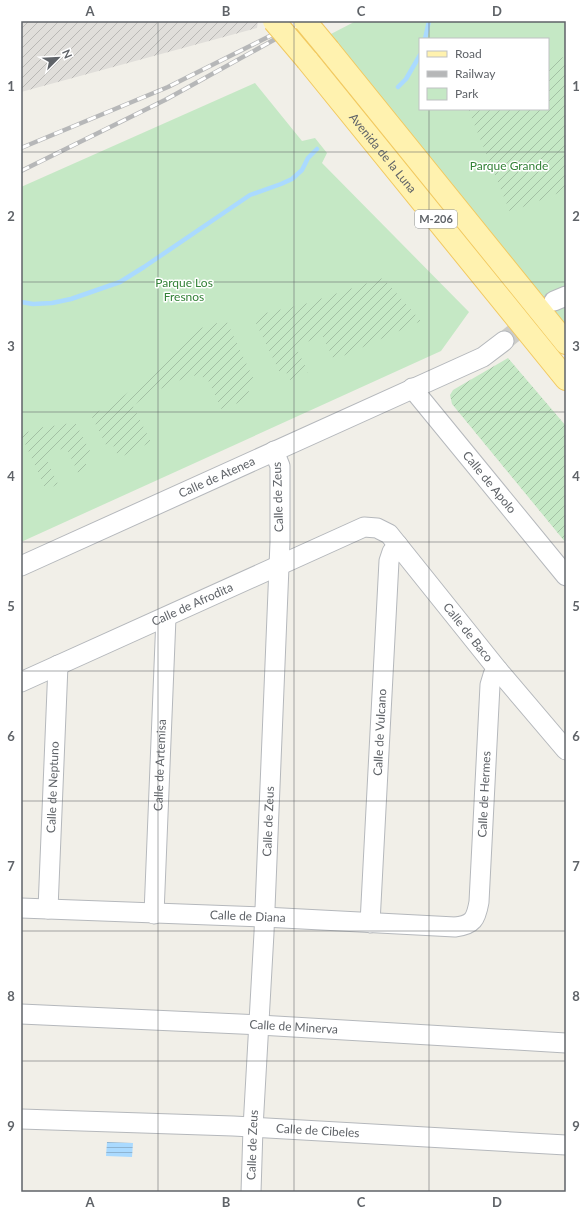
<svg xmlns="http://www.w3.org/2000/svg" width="587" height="1213" font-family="Lato,sans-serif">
  <defs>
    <pattern id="industrial-furrows" width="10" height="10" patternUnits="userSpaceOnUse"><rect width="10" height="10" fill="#e0deda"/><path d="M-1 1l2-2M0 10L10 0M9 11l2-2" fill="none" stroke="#b9b8b5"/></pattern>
    <pattern id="garden-furrows" width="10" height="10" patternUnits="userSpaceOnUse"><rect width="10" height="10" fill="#c5e8c5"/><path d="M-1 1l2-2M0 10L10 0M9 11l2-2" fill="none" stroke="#a3c0a4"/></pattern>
    <pattern id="water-rules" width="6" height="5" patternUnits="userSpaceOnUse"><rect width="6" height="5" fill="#aadaff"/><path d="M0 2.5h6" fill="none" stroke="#8eb4d2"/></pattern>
  </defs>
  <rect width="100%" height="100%" fill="#f1efe8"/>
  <!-- industrial -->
  <path fill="url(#industrial-furrows)" d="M21,21H258L257,28L21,92Z"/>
  <!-- green -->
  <path fill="#c5e8c5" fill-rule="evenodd" d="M356,21H566V329L329,35ZM420,39H548V109H420Z
    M255,83L302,141L315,138L327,153L322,163L469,312L441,351L21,542V187Z"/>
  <!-- garden -->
  <path fill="url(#garden-furrows)" d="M566,56V190L510,212L468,109H548V63Z
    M383,278L421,321L334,360L322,335L296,347L308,372L290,380L285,370L280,373L254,319L257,315L305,304Z
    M227,322L255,382L247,387L251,397L222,410L207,378L191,375L147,395L133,406L151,442L119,458L112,443L106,445L91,415C108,407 124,397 138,384C159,366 179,337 206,326C212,323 220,323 227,322Z
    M508,358L566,426V543L452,404L450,395L453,390Z
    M75,422L90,451L86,457V471L79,475L66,447L45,456L58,484L46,490L23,439L21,440V434L43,427L61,425Z"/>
  <!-- water -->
  <path fill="url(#water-rules)" d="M107,1142L133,1143L132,1157L106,1156Z"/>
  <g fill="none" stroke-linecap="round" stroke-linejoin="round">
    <!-- stream -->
    <path stroke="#aadaff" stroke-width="4.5" d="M425,39L429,21
      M398,87L406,79L420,55
      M21,302L33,304L52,303L71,299L120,282L144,267L250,195L281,184L292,179L302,170L308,158L317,149"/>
    <!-- minor-tunnel -->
    <path stroke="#ccccc8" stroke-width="19" stroke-dasharray="19 10" stroke-linecap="butt" d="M504,341L552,302"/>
    <defs>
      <g id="minor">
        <path d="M554,301L566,296"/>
        <path id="s1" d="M412,388L566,576"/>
        <path id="s2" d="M21,566L483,357L504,341"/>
        <path id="s3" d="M21,682L364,527L377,528L389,534L498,670L566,750"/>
        <path id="s4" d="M21,908L264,917L455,927C473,925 476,919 479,902L490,685L493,675L498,670"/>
        <path id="s5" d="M48,909L58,665"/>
        <path id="s6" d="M154,914L166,617"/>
        <path id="s7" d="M370,923L389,561L392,552L398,545"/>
        <path id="s8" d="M21,1014L259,1025L566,1043"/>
        <path id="s9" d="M21,1119L233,1126L566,1145"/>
        <path id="s10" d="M251,1192L253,1128L264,933L280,542V466L274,451"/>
      </g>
      <g id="major">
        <path d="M329,50L566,343"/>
        <path id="s11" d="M307,60L566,379"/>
      </g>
    </defs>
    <!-- minor casing -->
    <use href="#minor" stroke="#b5b8bc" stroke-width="21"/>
    <!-- major casing -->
    <use href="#major" stroke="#f2c960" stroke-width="24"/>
    <!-- minor -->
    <use href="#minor" stroke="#fff" stroke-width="19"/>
    <!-- major -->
    <use href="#major" stroke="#fff2af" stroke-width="22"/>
    <defs>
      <path id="rail" d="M21,148L168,87L278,32
        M21,171L165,100L308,21"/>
    </defs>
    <!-- rail casing -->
    <use href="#rail" stroke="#b6b7b8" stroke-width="4.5"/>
    <!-- rail -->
    <use href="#rail" stroke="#fff" stroke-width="3" stroke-dasharray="9" stroke-linecap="butt"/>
    <defs>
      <path id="major-bridge" d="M274,21L307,60
        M305,21L329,50"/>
    </defs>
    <!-- major-bridge casing -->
    <use href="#major-bridge" stroke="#f2c960" stroke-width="24" stroke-linecap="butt"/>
    <!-- major-bridge -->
    <use href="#major-bridge" stroke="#fff2af" stroke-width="22"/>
  </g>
  <!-- grid -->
  <path fill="none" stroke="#5f6368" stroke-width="1" stroke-opacity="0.55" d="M158,21V1192M294,21V1192M429,21V39M429,109V1192M21,152H566M21,282H566M21,412H566M21,542H566M21,671H566M21,801H566M21,931H566M21,1061H566"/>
  <g text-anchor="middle" stroke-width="3" stroke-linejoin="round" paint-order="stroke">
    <!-- shield labels -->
    <rect fill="#fff" stroke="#8f9295" stroke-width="1" x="415" y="210" width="42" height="18" rx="3"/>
    <g font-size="11" font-weight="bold" fill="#5f6368">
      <text x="436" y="223">M-206</text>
    </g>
    <!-- street labels -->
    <g font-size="12" fill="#5f6368" stroke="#fff">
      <text dy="4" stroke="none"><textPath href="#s11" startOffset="120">Avenida de la Luna</textPath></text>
      <text dy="4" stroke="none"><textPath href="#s2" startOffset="215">Calle de Atenea</textPath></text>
      <text dy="4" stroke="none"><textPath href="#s1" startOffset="122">Calle de Apolo</textPath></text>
      <text transform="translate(278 497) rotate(-92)" y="4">Calle de Zeus</text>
      <text dy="4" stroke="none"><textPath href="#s3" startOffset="188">Calle de Afrodita</textPath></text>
      <text dy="4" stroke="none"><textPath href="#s3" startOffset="529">Calle de Baco</textPath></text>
      <text dy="4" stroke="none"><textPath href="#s7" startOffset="191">Calle de Vulcano</textPath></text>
      <text dy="4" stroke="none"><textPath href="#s6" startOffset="149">Calle de Artemisa</textPath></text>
      <text dy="4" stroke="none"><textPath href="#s5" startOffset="122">Calle de Neptuno</textPath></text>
      <text dy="4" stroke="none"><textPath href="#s4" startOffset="581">Calle de Hermes</textPath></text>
      <text dy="4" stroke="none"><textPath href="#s10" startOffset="371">Calle de Zeus</textPath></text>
      <text dy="4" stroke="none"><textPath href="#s4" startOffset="227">Calle de Diana</textPath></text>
      <text dy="4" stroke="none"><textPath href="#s8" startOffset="273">Calle de Minerva</textPath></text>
      <text dy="4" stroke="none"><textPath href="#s9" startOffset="297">Calle de Cibeles</textPath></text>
      <text dy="4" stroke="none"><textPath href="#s10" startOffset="47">Calle de Zeus</textPath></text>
    </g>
    <!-- park labels -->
    <g font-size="12" fill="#348238" stroke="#fff">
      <text x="509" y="170">Parque Grande</text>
      <text x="184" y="287">Parque Los<tspan x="184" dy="14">Fresnos</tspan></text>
    </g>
  </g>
  <!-- border -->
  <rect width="587" height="1213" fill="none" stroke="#ffffff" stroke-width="44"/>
  <!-- legend -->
  <rect x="419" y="38" width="130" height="72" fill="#ffffff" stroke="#bfc1c3"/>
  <rect x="427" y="51" width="20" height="6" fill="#fff2af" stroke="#bfc1c3"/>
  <text x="455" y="58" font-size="12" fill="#5f6368">Road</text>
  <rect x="427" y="71" width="20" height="6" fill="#b6b7b8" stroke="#bfc1c3"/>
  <text x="455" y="78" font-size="12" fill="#5f6368">Railway</text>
  <rect x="427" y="88" width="20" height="12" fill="#c5e8c5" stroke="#bfc1c3"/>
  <text x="455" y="98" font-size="12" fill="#5f6368">Park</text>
  <!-- north arrow -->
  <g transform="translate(58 58) rotate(66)" stroke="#ffffff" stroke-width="3" paint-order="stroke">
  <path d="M0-3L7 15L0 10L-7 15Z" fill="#5f6368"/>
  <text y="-6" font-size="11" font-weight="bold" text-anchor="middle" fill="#5f6368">N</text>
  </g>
  <rect x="22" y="22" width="543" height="1169" fill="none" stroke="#5f6368" stroke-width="1.5"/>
  <g font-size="13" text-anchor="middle" font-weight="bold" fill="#5f6368">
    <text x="90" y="16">A</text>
    <text x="226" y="16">B</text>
    <text x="361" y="16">C</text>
    <text x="497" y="16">D</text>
    <text x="11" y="91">1</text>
    <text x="576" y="91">1</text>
    <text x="11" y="221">2</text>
    <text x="576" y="221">2</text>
    <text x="11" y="351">3</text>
    <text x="576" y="351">3</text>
    <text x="11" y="481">4</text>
    <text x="576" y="481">4</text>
    <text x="11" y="611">5</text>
    <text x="576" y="611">5</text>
    <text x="11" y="741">6</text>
    <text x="576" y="741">6</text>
    <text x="11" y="871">7</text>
    <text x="576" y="871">7</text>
    <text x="11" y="1001">8</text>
    <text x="576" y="1001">8</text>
    <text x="11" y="1131">9</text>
    <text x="576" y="1131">9</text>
    <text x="90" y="1207">A</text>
    <text x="226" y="1207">B</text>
    <text x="361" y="1207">C</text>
    <text x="497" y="1207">D</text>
  </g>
</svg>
